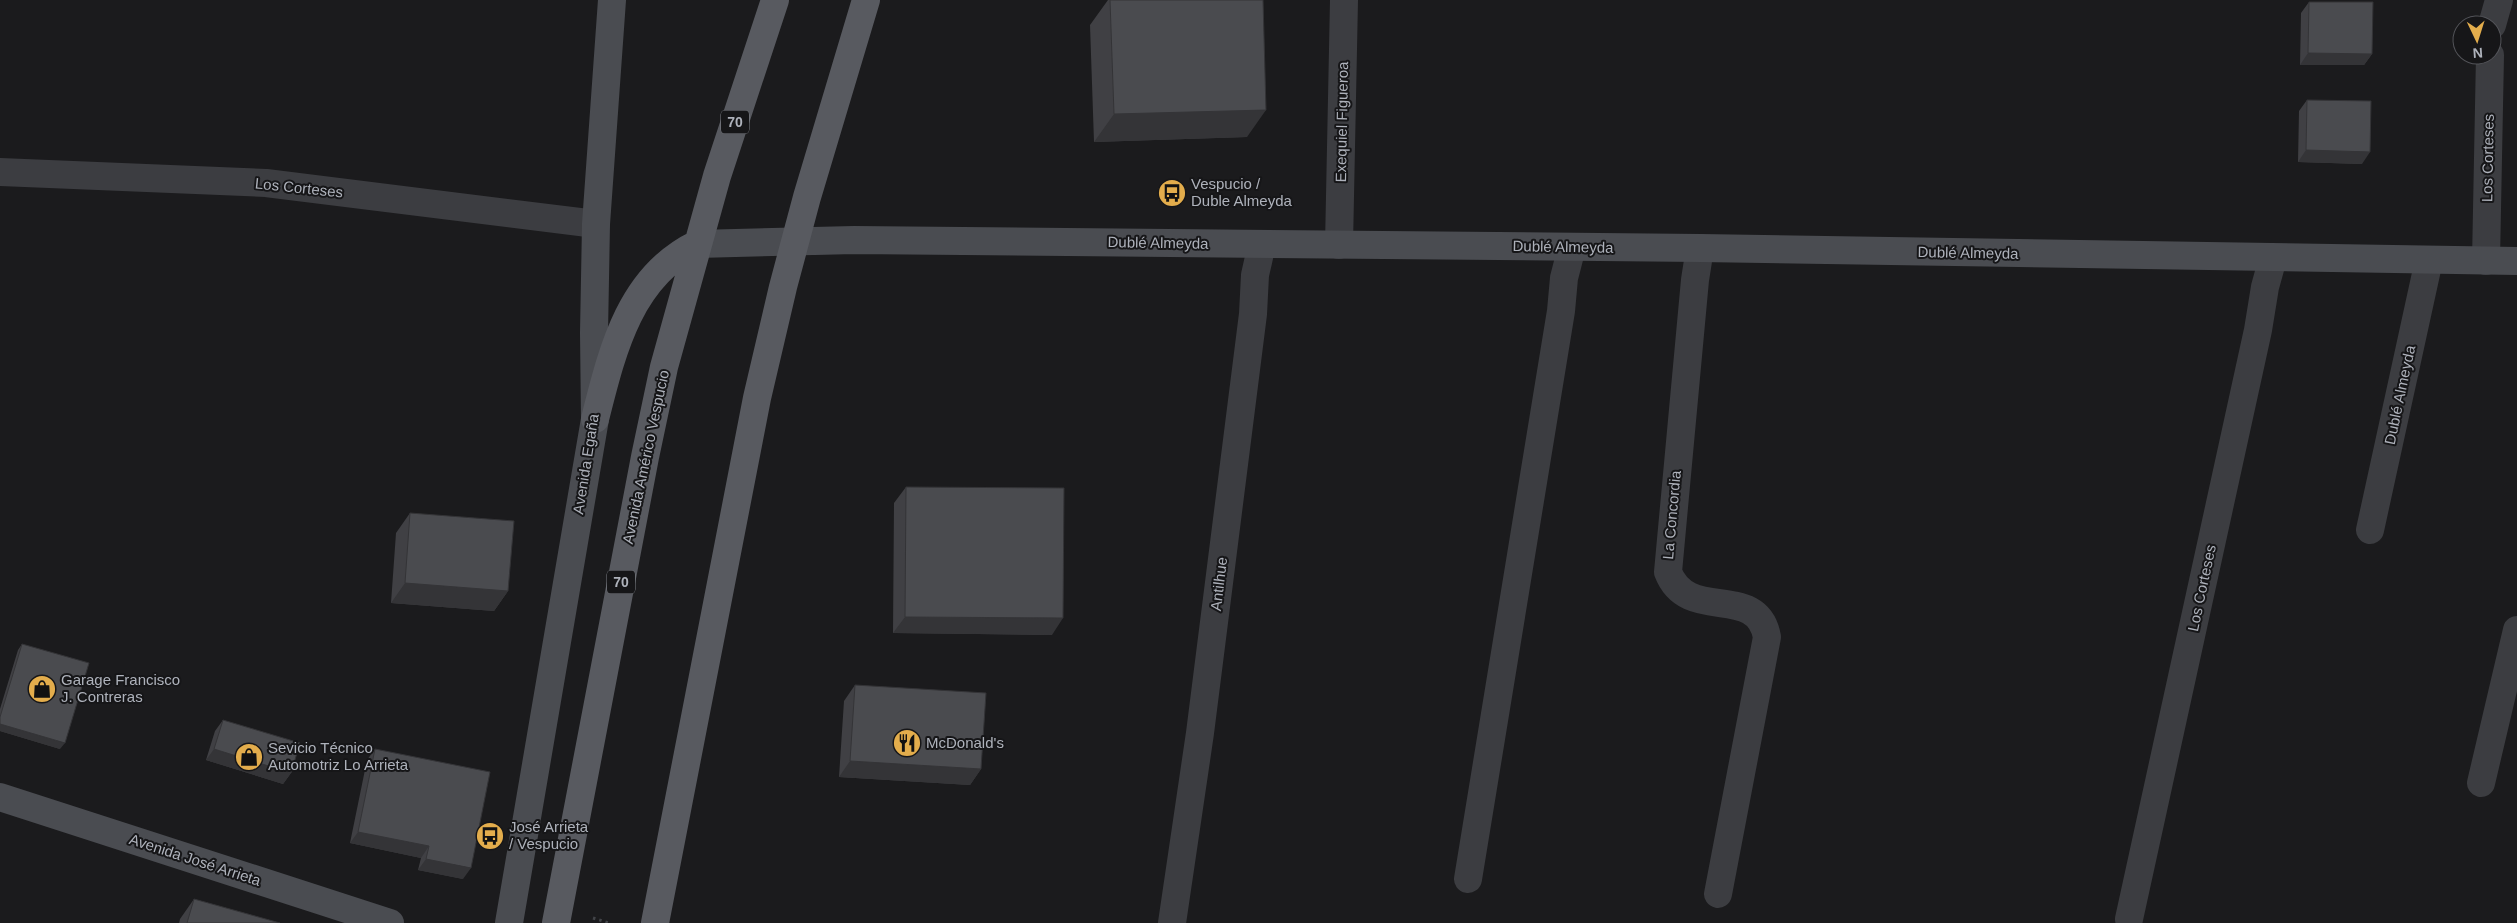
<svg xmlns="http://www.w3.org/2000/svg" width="2517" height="923" font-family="Helvetica,sans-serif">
  <rect width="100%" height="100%" fill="#1b1b1d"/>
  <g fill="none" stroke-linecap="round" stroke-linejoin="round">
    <!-- path -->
    <path stroke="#424448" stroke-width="3" stroke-dasharray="2.5 4" stroke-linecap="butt" d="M593,918L609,923"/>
    <!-- street -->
    <path stroke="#3c3d41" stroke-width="28" d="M2492,25L2499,0
      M0,172L266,183L596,224
      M1339,245L1344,0
      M1700,248L1695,280L1668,572C1688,624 1757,582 1767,637L1718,894
      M2486,261L2490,55
      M2370,530L2429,260
      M2481,783L2517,630
      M1468,879L1561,311L1564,278L1572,247
      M2129,919L2258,330L2265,287L2273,258
      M1172,923L1200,733L1253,314L1255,275L1262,244"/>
    <!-- secondary -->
    <path stroke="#4a4c51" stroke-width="28" d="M697,244L854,240L1700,248L2517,261
      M0,797L390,923
      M509,923L595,419L594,333L596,224L612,0"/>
    <!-- primary -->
    <path stroke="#585a60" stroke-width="28" d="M595,419C612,352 629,277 697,244
      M556,923L645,457L664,367L717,176L775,0
      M655,923L757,398L783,287L807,197L866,0"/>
  </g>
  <!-- wall -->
  <path fill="#404044" d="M1108,0H1263L1247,137L1094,142L1090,25Z
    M2309,2L2372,54L2364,65H2300L2301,13Z
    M2307,100L2362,164L2298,162L2299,111Z
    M906,487L1052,635L893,633L894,503Z
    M410,513L508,591L494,611L391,603L396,533Z
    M22,644L60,749L0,731V709L18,650Z
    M855,685L981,769L970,785L839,777L844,701Z
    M223,720L291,773L283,784L206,760L215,731Z
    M375,749L463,879L418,870L421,858L350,843L367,760Z
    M194,899L280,923H179L180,919Z"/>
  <!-- shaded-wall -->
  <path fill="#343437" d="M2308,53L2372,54L2364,65H2300Z
    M1266,110L1247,137L1094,142L1114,114Z
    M2306,150L2370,152L2362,164L2298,162Z
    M405,583L508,591L494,611L391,603Z
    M905,617L1063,618L1052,635L893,633Z
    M0,724L65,743L60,749L0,731Z
    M214,749L291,773L283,784L206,760Z
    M850,761L981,769L970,785L839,777Z
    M358,832L429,846L421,858L350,843Z
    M426,859L471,868L463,879L418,870Z"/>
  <!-- building -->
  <path fill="#4a4b4f" stroke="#343437" d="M1110,0H1263L1266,110L1114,114Z
    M2309,2H2373L2372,54L2308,53Z
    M2307,100L2371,101L2370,152L2306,150Z
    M906,487L1064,488L1063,618L905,617Z
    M410,513L514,521L508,591L405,583Z
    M22,644L89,663L65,743L0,724V717Z
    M855,685L986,693L981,769L850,761Z
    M223,720L300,743L291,773L214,749Z
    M375,749L490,772L471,868L426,859L429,846L358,832Z
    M194,899L280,923H187Z"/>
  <!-- icons -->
  <defs>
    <symbol id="bus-disc" viewBox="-11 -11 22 22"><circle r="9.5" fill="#e3ad4c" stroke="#161618"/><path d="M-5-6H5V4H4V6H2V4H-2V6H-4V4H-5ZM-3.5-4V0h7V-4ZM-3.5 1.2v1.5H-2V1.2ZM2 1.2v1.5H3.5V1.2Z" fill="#111"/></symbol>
    <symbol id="shop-disc" viewBox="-11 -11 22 22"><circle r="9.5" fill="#e3ad4c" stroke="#161618"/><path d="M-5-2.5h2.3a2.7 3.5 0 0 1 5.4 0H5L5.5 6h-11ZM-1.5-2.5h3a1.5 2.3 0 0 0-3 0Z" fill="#111"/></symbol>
    <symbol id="restaurant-disc" viewBox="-11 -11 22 22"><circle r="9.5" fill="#e3ad4c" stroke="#161618"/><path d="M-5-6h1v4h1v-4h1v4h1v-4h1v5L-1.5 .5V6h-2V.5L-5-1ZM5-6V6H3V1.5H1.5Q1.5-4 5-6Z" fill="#111"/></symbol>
  </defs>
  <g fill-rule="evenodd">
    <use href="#bus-disc" x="1156" y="177" width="32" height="32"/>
    <use href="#shop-disc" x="26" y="673" width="32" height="32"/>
    <use href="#restaurant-disc" x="891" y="727" width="32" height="32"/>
    <use href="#shop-disc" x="233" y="741" width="32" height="32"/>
    <use href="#bus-disc" x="474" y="820" width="32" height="32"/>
  </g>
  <g text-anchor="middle" stroke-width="4" stroke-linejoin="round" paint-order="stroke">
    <!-- shield labels -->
    <g fill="#161618" stroke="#80838a" stroke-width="1">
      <rect x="721" y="110.5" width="28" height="23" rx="4"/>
      <rect x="607" y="570.5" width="28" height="23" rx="4"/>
    </g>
    <g font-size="14" font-weight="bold" fill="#aeb2bb">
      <text x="735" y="127">70</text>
      <text x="621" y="587">70</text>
    </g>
    <!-- street labels -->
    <g font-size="15" fill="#aeb2bb" stroke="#161618">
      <text transform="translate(1342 122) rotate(-89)" y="5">Exequiel Figueroa</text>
      <text transform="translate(2488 158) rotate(-89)" y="5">Los Corteses</text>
      <text transform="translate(299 188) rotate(6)" y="5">Los Corteses</text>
      <text transform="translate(1158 243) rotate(1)" y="5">Dublé Almeyda</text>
      <text transform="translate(1563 247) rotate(1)" y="5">Dublé Almeyda</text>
      <text transform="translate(1968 253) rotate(1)" y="5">Dublé Almeyda</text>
      <text transform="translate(2400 395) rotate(-78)" y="5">Dublé Almeyda</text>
      <text transform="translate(646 457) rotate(-78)" y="5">Avenida Américo Vespucio</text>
      <text transform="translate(586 464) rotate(-81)" y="5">Avenida Egaña</text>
      <text transform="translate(1672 515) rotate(-85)" y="5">La Concordia</text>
      <text transform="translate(1219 584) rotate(-83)" y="5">Antilhue</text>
      <text transform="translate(2202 588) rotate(-78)" y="5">Los Corteses</text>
      <text transform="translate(195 860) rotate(18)" y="5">Avenida José Arrieta</text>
    </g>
    <!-- poi labels -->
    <g font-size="15" fill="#aeb2bb" stroke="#161618" text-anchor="start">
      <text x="1191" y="189">Vespucio /<tspan x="1191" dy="17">Duble Almeyda</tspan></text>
      <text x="61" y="685">Garage Francisco<tspan x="61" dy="17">J. Contreras</tspan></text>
      <text x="926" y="748">McDonald's</text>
      <text x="268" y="753">Sevicio Técnico<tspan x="268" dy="17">Automotriz Lo Arrieta</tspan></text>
      <text x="509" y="832">José Arrieta<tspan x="509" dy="17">/ Vespucio</tspan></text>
    </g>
  </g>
  <!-- north arrow -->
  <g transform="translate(2477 40) rotate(176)"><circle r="24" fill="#161618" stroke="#535459"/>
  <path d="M0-4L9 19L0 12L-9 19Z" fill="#e3ad4c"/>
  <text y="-8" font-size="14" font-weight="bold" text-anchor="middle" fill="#aeb2bb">N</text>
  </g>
</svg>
